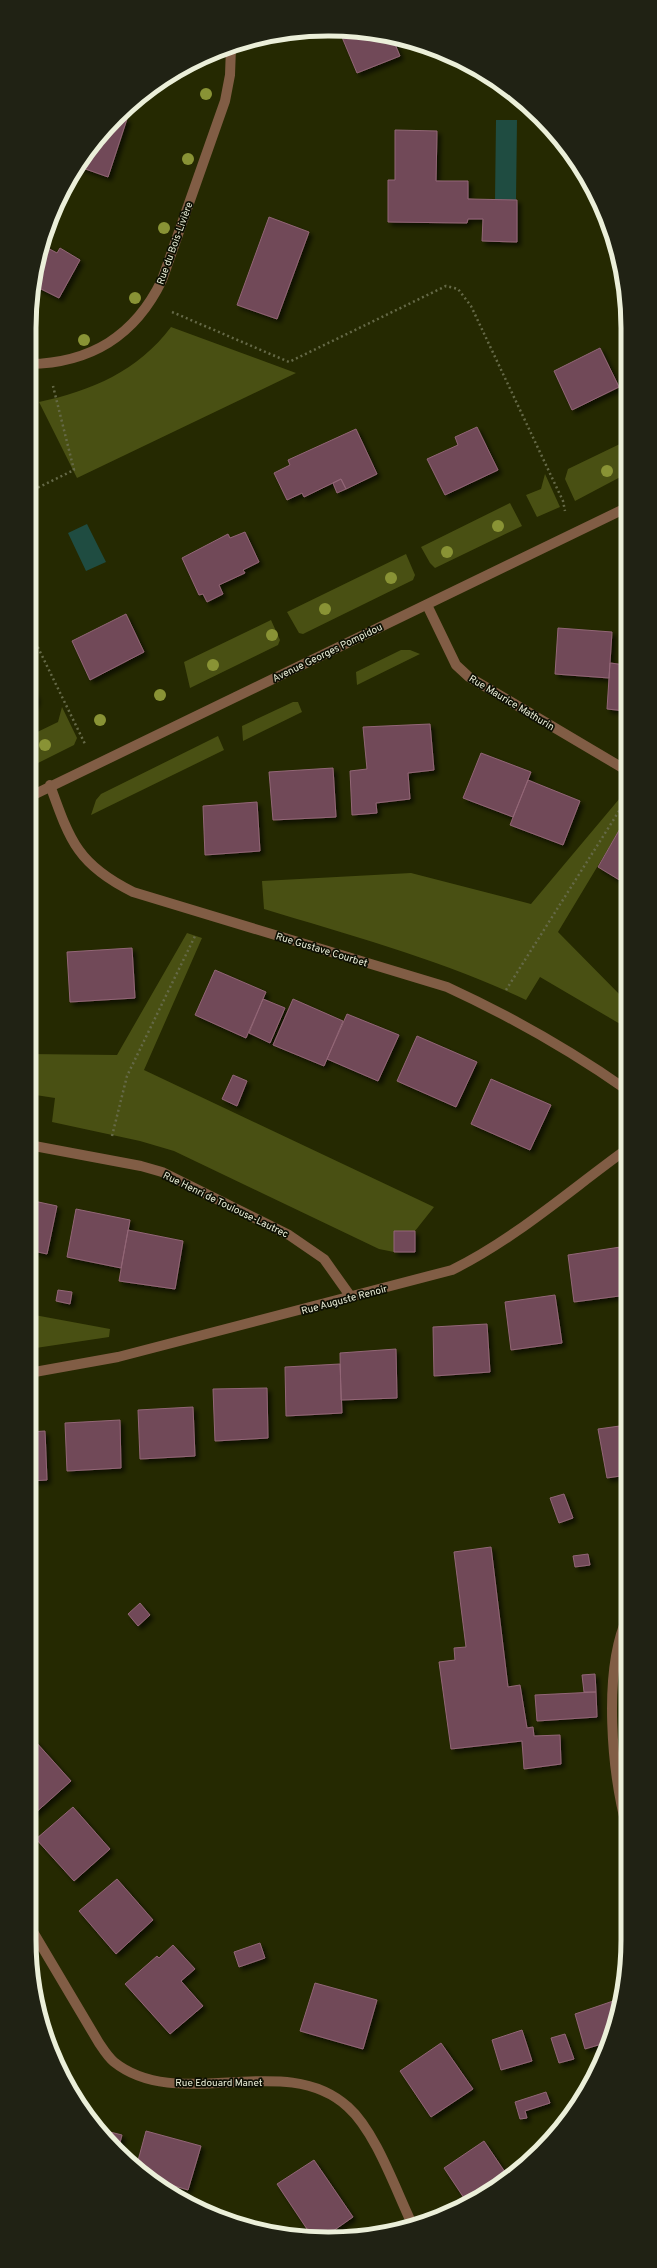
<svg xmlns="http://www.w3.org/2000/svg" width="657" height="2268" font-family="Overpass,sans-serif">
  <defs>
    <filter id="shadow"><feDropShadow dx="3.5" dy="3.5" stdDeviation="2" flood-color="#0009"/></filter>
  </defs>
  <rect width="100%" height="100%" fill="#252901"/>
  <!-- green -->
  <path fill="#495013" d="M171,327L296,373L77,478L39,402C91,391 138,371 171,327Z
    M624,442L626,450V474L575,501L565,479L568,469Z
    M545,474L560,507L537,517L526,495L541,489Z
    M510,503L522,526L435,568L430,563L421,547Z
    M406,554L415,575L413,580L303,634L299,633L287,612Z
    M271,620L280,640L278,645L190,688L184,662Z
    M401,650H410L420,654L357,685L356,672Z
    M293,702H298L302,712L243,741L242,726Z
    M62,707L77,738L74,745L32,766L29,764V736L58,722Z
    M218,736L224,750L91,815L96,800L101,794Z
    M620,798L626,801V819L558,932L627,1002V1028L540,977L526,1000C442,960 353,936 264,909L262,881L411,873L531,904Z
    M187,933L202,938L144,1070L434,1207L415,1231H394V1252L379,1249L174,1151L140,1141L52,1122L55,1098L29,1094V1054L117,1055Z
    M29,1314L110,1329L109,1337L29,1349Z"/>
  <!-- water -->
  <path fill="#1f4c41" d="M496,120H517L516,200H495Z
    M87,524L106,562L86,571L68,533Z"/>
  <!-- building -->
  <path fill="#714858" stroke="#926676" filter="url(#shadow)" d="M339,30L392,37L400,56L357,73Z
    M118,116L127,119L108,177L77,166Z
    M395,130L437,131L436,181H468V199L517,200V242L482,241L483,219H468L467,223L388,222V180H395Z
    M269,217L309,232L277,319L237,305Z
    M42,245L57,253L60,248L80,260L59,298L33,285L35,270Z
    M600,348L619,387L572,410L554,371Z
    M477,427L498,470L445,495L427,459L458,445L455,437Z
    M356,429L377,474L346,489L341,479L304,497L302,493L287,500L274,473L290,465L288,460Z
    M341,479L346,489L337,493L333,483Z
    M245,532L259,562L243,570L245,573L219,585L223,594L207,602L203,594L199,595L182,558L228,534L230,538Z
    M126,614L144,652L90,680L72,641Z
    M558,628L612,632L609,678L555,674Z
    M610,663L626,665V711L607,709Z
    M29,684L36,698L34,705L29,707Z
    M430,724L434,770L408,773L410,799L376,803L377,813L352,815L350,771L367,769L363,727Z
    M481,753L531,772L513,817L463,798Z
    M333,768L336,817L273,820L269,772Z
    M528,780L580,801L563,845L510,825Z
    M257,802L260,851L205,855L203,806Z
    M621,827L626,830V884L598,867Z
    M132,948L135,998L70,1002L67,952Z
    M215,970L266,992L246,1038L195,1015Z
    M263,999L285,1008L270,1043L249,1033Z
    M293,999L343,1021L324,1066L273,1045Z
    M347,1014L399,1035L378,1081L327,1059Z
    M417,1036L477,1062L456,1107L397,1081Z
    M233,1075L247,1081L237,1106L222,1099Z
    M491,1079L551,1105L530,1150L471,1124Z
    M29,1200L57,1206L47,1254L29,1250Z
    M76,1209L130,1220L121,1268L67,1257Z
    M128,1230L183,1241L175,1289L119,1281Z
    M394,1231H415V1252H394Z
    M627,1246V1295L574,1302L568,1255Z
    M58,1290L72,1292L70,1304L56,1301Z
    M555,1295L562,1343L511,1350L505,1302Z
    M487,1324L490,1372L434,1376L433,1327Z
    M396,1349L397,1398L341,1400L340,1353Z
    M340,1364L342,1413L286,1416L285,1367Z
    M267,1388L268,1438L215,1441L213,1389Z
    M193,1407L195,1456L140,1459L138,1410Z
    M120,1420L121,1468L67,1471L65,1423Z
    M627,1425V1475L607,1478L598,1429Z
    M45,1431L47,1480L29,1481V1432Z
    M564,1494L573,1518L559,1523L550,1498Z
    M491,1547L508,1687L520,1685L527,1728L533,1727L534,1736L560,1735L561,1764L524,1769L522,1741L451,1749L439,1662L455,1660L454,1648L466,1647L454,1552Z
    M588,1554L590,1565L575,1567L573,1556Z
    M140,1603L150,1615L138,1626L128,1614Z
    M595,1674L596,1692H584L582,1675Z
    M596,1692L597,1717L537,1721L535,1695Z
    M35,1741L71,1781L33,1815L29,1810V1746Z
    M73,1807L110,1849L74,1881L36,1839Z
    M117,1879L153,1920L116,1954L79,1911Z
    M260,1943L265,1958L239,1967L234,1952Z
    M173,1945L195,1969L181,1981L203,2006L170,2034L125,1984L157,1956L159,1958Z
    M315,1983L377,2000L363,2049L300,2031Z
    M622,1998L605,2043L585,2049L575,2014Z
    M522,2030L532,2061L501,2070L492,2040Z
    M565,2034L574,2059L559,2063L551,2038Z
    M441,2043L473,2089L431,2117L400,2071Z
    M546,2092L550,2103L525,2111L527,2118L520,2119L515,2102Z
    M98,2129L122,2135L118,2150L103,2137Z
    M146,2131L201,2146L188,2190L148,2178L136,2168Z
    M484,2141L509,2178L466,2201L444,2168Z
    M314,2160L353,2217L323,2238H313L277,2184Z"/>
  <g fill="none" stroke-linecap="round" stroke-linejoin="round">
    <!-- path -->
    <path stroke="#656947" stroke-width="2.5" stroke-dasharray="2 3" stroke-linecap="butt" d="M172,312L289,362L446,286L458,289L471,306L563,501L565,511
      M29,492L74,470L53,386
      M29,629L85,744
      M506,990L626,800
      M112,1136L127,1076L195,936"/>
    <!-- minor -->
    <path stroke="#815d45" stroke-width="10" d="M29,364C91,363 135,336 162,280L225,101L230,75L231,47
      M427,605L456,665L469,677L626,770
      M50,785C70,841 78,865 133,892L447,987C510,1016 570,1050 627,1090
      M29,797L626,508
      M29,1145L141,1166L162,1172L289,1235L324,1259L351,1297
      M29,1373L118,1357L452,1270C515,1239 570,1190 627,1149
      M628,1616C602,1671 612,1775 628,1832
      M29,1925L99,2043C103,2049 108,2057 114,2062C179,2114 285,2049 348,2107C376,2132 396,2191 413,2226"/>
  </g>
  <!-- trees -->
  <g fill="#899335">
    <circle cx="206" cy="94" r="6"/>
    <circle cx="188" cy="159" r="6"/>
    <circle cx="164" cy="228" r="6"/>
    <circle cx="135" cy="298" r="6"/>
    <circle cx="84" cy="340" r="6"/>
    <circle cx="607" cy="471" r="6"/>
    <circle cx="498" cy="526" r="6"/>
    <circle cx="447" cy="552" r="6"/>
    <circle cx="391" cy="578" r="6"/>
    <circle cx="325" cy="609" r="6"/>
    <circle cx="272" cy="635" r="6"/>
    <circle cx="213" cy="665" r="6"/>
    <circle cx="160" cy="695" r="6"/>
    <circle cx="100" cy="720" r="6"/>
    <circle cx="45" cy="745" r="6"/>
  </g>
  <g text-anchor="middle" stroke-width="3.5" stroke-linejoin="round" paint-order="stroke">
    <!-- street labels -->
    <g font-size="10" fill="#ebefd9" stroke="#0e1003">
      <text transform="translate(174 243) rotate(-70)" y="4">Rue du Bois-Livière</text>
      <text transform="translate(327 652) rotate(-26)" y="4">Avenue Georges Pompidou</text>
      <text transform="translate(512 702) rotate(31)" y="4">Rue Maurice Mathurin</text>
      <text transform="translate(322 949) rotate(17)" y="4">Rue Gustave Courbet</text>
      <text transform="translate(226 1204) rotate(26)" y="4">Rue Henri de Toulouse-Lautrec</text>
      <text transform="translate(344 1299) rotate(-15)" y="4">Rue Auguste Renoir</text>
      <text x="219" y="2086">Rue Edouard Manet</text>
    </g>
  </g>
  <!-- crop -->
  <path d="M0 0H657V2268H0ZM328 36H329A292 292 0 0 1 621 328V1940A292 292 0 0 1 329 2232H328A292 292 0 0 1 36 1940V328A292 292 0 0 1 328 36Z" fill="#202214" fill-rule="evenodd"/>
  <path fill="none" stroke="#ebefd9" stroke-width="5" d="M328 36H329A292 292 0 0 1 621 328V1940A292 292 0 0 1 329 2232H328A292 292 0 0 1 36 1940V328A292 292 0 0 1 328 36Z"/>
</svg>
